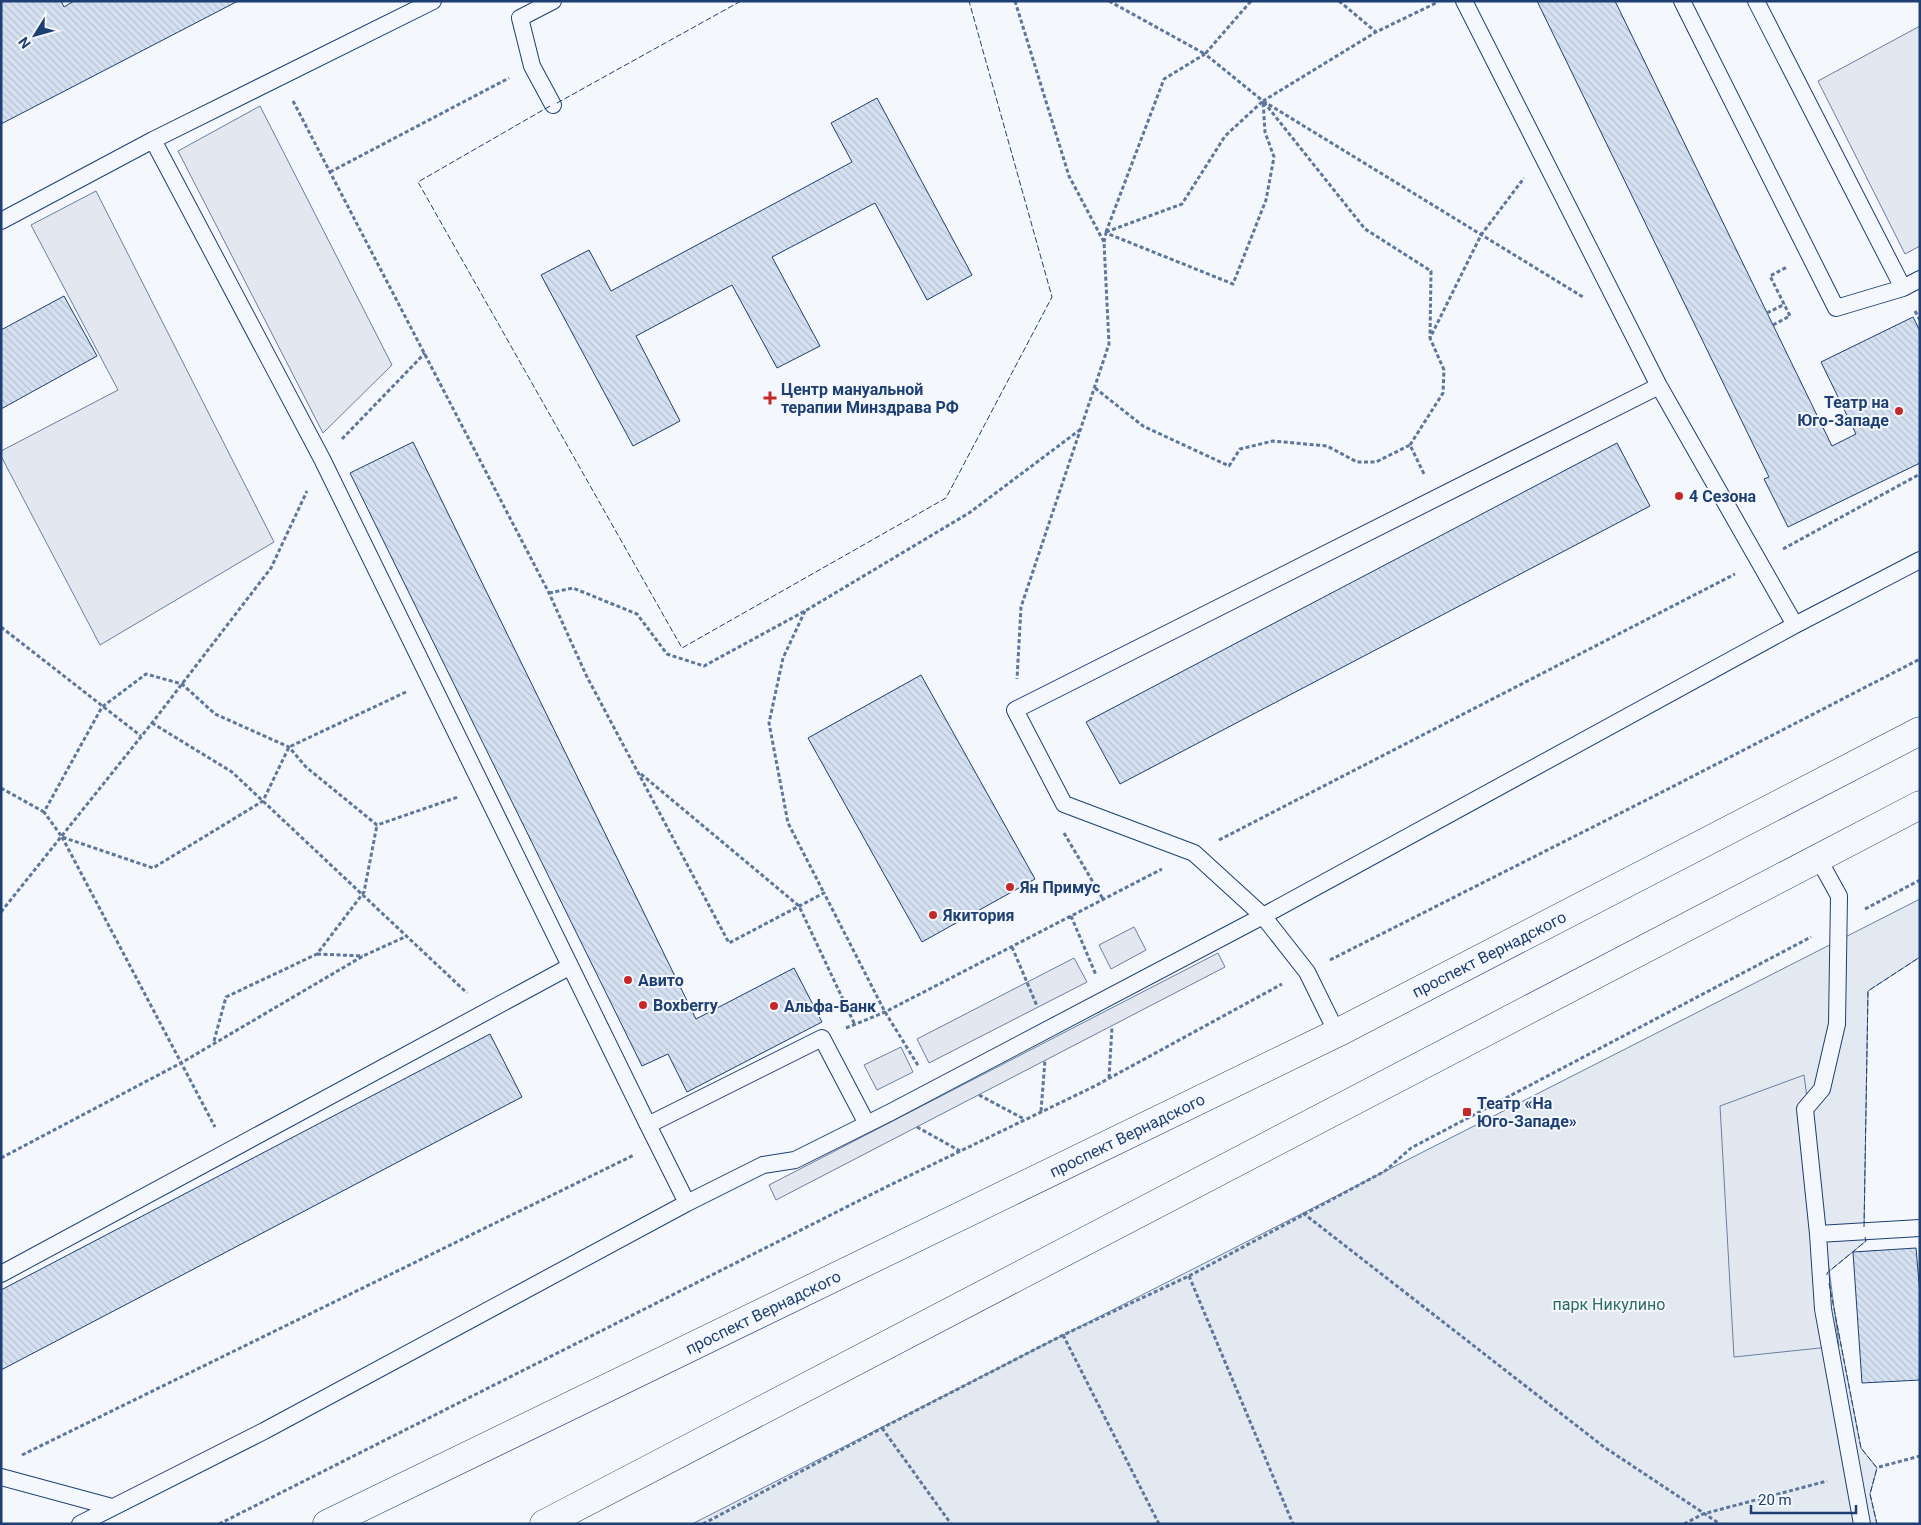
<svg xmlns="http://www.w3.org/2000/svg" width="1921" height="1525" font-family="Roboto,sans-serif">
  <defs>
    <pattern id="building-back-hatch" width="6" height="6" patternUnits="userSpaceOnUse" patternTransform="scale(1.25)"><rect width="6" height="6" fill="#d5e0f0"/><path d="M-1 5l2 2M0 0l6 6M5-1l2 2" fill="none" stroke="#b6c1d1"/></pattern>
  </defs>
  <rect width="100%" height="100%" fill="#f4f7fb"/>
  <!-- park -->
  <path fill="#e3e9f0" stroke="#687fa3" d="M1920,899V957L1868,991L1864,1231L1866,1241L1827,1273L1861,1448L1877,1468L1870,1494L1877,1524H692Z"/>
  <!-- parking -->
  <path fill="#e3e8f0" stroke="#687fa3" d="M1920,26V246L1905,254L1818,81Z
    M260,106L392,365L323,433L178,151Z
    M96,191L274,542L100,645L1,456V451L118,390L31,225Z
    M1134,927L1146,950L1111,969L1099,945Z
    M1218,953L1225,967L776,1200L769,1185Z
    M1074,958L1087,982L929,1063L917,1039Z
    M901,1047L913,1072L877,1090L864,1065Z
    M1804,1075L1839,1346L1734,1357L1720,1106Z"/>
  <!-- building -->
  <path fill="url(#building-back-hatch)" stroke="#1d3f73" d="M1,1H61L64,7L74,1H238L1,124Z
    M1537,1H1615L1832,446L1856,434L1821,362L1913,317L1920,331V463L1788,527L1764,479L1769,477Z
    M877,98L972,275L927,300L875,203L772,257L820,346L777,368L732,285L636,336L680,421L633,446L541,275L589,250L611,291L852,162L831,123Z
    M64,296L97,356L1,409V330Z
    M413,442L696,1019L794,968L822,1022L687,1092L668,1054L642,1066L350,473Z
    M1617,443L1650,506L1120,784L1086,722Z
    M921,675L1035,879L922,942L808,738Z
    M490,1034L522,1097L1,1370V1290Z
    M1916,1248L1920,1294V1380L1862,1383L1853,1252Z"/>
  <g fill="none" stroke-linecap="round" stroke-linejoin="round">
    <defs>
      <path id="service" d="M553,1L520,18L532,66L553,105
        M1464,1L1659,386L1795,625
        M1682,1L1836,308L1903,288L1920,279
        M1756,1L1903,288
        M153,140L322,459L648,1125
        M1,221L153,140L433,1
        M1818,858L1839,896L1837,1024L1822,1089L1805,1109L1818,1234L1920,1228
        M1337,1033L1307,972L1263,916L1194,853L1064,804L1015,710L1659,386
        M687,1203L648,1125L822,1038L867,1124
        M1818,1234L1823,1309L1862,1524
        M1,1274L569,967
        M1,1477L112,1507
        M80,1524L264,1431L687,1203L763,1165L795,1160L891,1112L1263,916L1795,625L1920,560"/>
      <path id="primary" d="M327,1524L1337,1033L1920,731
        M544,1524L1920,805"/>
    </defs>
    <!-- service casing -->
    <use href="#service" stroke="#1d3f73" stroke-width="18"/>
    <!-- primary casing -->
    <use href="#primary" stroke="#1d3f73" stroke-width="29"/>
    <!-- path -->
    <path stroke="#5e769c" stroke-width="3" stroke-dasharray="4 2.5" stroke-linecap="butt" d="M1015,1L1069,176L1104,242L1109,344L1021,607L1017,679
      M1109,1L1205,54L1251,1
      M1339,1L1376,32L1438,2
      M293,101L549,593L587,677L729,943L824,893L885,1012L919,1067
      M330,172L509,78
      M1106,232L1182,204L1225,136L1263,101L1365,229L1431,271L1430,338
      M1106,232L1164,79L1205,54L1263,101L1376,32
      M1104,242L1106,233L1233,284L1266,200L1274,157L1265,132L1263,101L1583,297
      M1915,311L1920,320
      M1767,313L1785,304
      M1773,325L1790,316L1770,276L1787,267
      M1095,388L1143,426L1229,466L1240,449L1273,441L1327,446L1357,462H1376L1410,445L1425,476
      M342,439L425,353
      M1410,445L1443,393L1444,370L1430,338L1481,235L1524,178
      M1783,549L1920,474
      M549,593L573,588L637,614L667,654L704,666L805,611L969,513L1081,429
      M805,611L783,658L769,723L788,823L824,893
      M1,627L141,736
      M406,692L289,747L263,801L153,868L62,837L44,812L102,707L146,674L182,684L215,714L289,747L306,767L377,825L458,797
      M152,723L232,772L467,993
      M641,774L799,906L855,1025
      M1,788L44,812
      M1064,833L1103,899
      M62,837L215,1127
      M1219,840L1735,574
      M1865,909L1920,880
      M1,912L152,723L271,568L307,491
      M1071,916L1096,975
      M1012,947L1037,1006
      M317,954L363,956
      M1330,960L1672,787L1920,659
      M846,1028L885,1012L1162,869
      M214,1041L226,997L317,954L364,892L377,825
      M1109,1078L1112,1027
      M979,1095L1024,1119
      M1041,1111L1045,1060
      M917,1127L960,1151
      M1,1158L181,1063L363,956L407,936
      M1303,1213L1604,1447L1720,1524
      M1189,1276L1293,1524
      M1063,1335L1159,1524
      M882,1428L951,1524
      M22,1455L634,1155
      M1879,1467L1920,1456
      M219,1524L888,1186L1095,1086L1282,984
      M703,1524L882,1428L1063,1335L1189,1276L1385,1171L1411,1148L1811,937
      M1684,1524L1703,1514L1827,1481"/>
    <!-- service -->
    <use href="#service" stroke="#f4f7fb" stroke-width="16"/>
    <!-- primary -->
    <use href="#primary" stroke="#f4f7fb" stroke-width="28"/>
    <!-- fence -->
    <path stroke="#1d3f73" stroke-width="1" stroke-dasharray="6 2.5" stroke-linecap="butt" d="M557,103L741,1
      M550,106L418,182L682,648L946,498L1052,297L969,1
      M1864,1227L1868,991L1920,957
      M1827,1275V1273L1866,1241L1865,1237
      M1829,1283L1861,1448L1877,1468L1870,1494L1877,1524"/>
  </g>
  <!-- markers -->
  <g fill="#c62828" stroke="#f4f7fb" stroke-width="2">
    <path d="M767.5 390.5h5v5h5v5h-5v5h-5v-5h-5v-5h5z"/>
    <circle cx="1899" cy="411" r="5"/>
    <circle cx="1679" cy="496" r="5"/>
    <circle cx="1010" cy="887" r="5"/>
    <circle cx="933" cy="915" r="5"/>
    <circle cx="628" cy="980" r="5"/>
    <circle cx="643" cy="1005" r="5"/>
    <circle cx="774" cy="1006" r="5"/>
    <rect x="1462" y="1107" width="10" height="10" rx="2.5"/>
  </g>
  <g text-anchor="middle" stroke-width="4" stroke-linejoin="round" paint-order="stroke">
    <!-- poi labels -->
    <g font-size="16" font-weight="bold" fill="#1d3f73" stroke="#f4f7fb" text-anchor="start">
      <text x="781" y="395">Центр мануальной<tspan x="781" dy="18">терапии Минздрава РФ</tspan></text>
      <text x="1889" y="408" text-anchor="end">Театр на<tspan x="1889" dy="18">Юго-Западе</tspan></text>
      <text x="1689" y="502">4 Сезона</text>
      <text x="1020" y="893">Ян Примус</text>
      <text x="943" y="921">Якитория</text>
      <text x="638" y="986">Авито</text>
      <text x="653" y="1011">Boxberry</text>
      <text x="784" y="1012">Альфа-Банк</text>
      <text x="1477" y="1109">Театр «На<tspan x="1477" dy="18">Юго-Западе»</tspan></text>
    </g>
    <!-- street labels -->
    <g font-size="16" fill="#1d3f73" stroke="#f4f7fb">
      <text transform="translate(1489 954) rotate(-27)" y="6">проспект Вернадского</text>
      <text transform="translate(1127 1135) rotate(-26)" y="6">проспект Вернадского</text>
      <text transform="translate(763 1312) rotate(-26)" y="6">проспект Вернадского</text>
    </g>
    <!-- park labels -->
    <g font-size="16" fill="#2c6c60" stroke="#f4f7fb">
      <text x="1609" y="1310">парк Никулино</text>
    </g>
  </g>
  <!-- border -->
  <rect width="1921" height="1525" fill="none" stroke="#1d3f73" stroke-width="5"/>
  <!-- north arrow -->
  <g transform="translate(35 35) rotate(233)" stroke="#f4f7fb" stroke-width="4" paint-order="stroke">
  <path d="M0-4L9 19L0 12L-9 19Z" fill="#1d3f73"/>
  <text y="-8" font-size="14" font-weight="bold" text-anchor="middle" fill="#1d3f73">N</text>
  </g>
  <!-- scale -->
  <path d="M1751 1505v8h105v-8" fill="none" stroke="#1d3f73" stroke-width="2.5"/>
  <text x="1758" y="1505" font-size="15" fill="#1d3f73" stroke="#f4f7fb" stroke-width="4" paint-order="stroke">20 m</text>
</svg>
